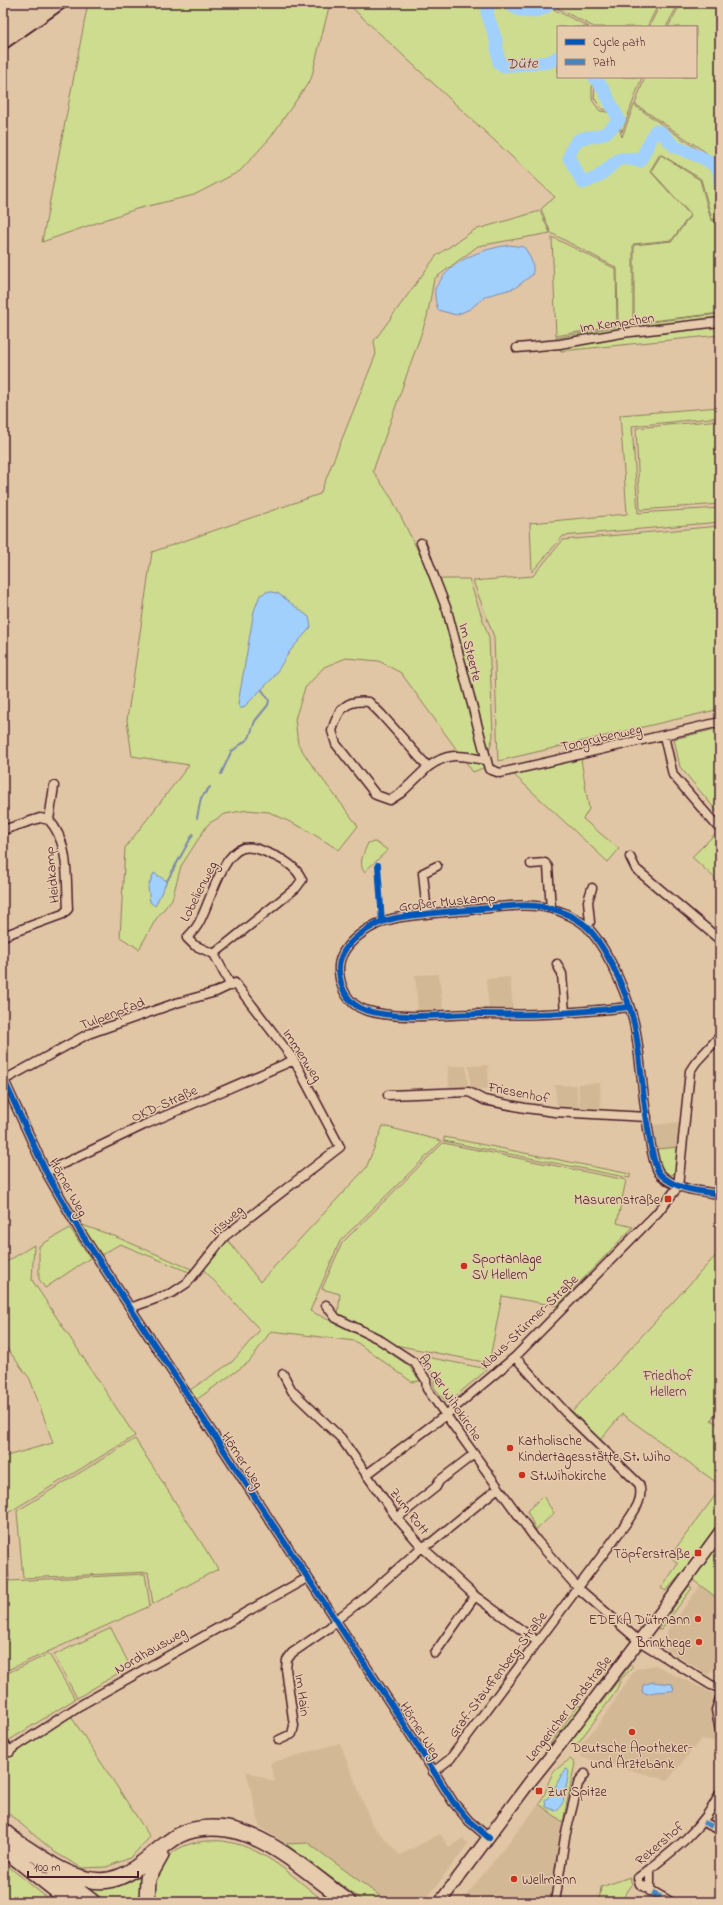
<svg xmlns="http://www.w3.org/2000/svg" width="723" height="1905" font-family="'Indie Flower',sans-serif">
  <rect width="100%" height="100%" fill="#e1c6a5"/>
  <filter id="ink" filterUnits="userSpaceOnUse"><feTurbulence type="fractalNoise" baseFrequency=".025" numOctaves="2"/><feDisplacementMap in="SourceGraphic" scale="8" xChannelSelector="R" yChannelSelector="G"/><feConvolveMatrix kernelMatrix="1 2 1 2 8 2 1 2 1" color-interpolation-filters="sRGB"/></filter>
  <g filter="url(#ink)">
    <!-- built -->
    <path fill="#d3b896" d="M439,974L443,1011H418L415,975Z
      M510,977L513,1008L489,1009L486,979Z
      M488,1065L489,1088L471,1090L469,1066Z
      M448,1066H466L468,1090L449,1091Z
      M600,1083L601,1110L580,1109L578,1084Z
      M555,1085H576L579,1108L557,1107Z
      M681,1122L679,1147L657,1149L654,1125Z
      M700,1586L720,1600V1659L708,1675L661,1646L668,1630Z
      M655,1665L714,1694L711,1711L714,1729L719,1742L701,1739L668,1780L580,1757L582,1742L598,1726L635,1669Z
      M340,1743L372,1825L400,1855L440,1834L449,1847L463,1838L468,1844L424,1902H388L308,1843L286,1844L260,1827L246,1771L275,1782L270,1763Z
      M539,1804L563,1822L551,1902H461Z"/>
    <!-- green -->
    <path fill="#cedc8f" stroke="#8c7e5d" d="M88,3H330L311,79L270,138L240,171L194,195L136,209L42,242Z
      M347,3H486L495,56L506,70L518,64L543,61L558,54V77H592V100L600,111L614,113L622,137L634,105L720,165V220L712,219L701,179L660,154L650,171L690,215L672,240L633,244V324L720,314V335L561,351L556,338L618,326L617,268L551,233L541,209L555,197Z
      M488,3C493,3 500,2 504,4C518,12 534,18 548,8H551L589,27H558V52L539,60L516,62L507,67L498,58L491,25Z
      M506,3H547C534,14 524,9 508,5Z
      M558,3H659L647,27H594L557,8Z
      M661,3H679L666,27H649Z
      M681,3H720V162L635,104L645,77H696V27H668Z
      M596,77H642L622,132L616,111L602,109L594,98Z
      M661,155L700,180L711,220L720,222V313L634,323V245L672,241L691,215L651,171Z
      M540,211L550,233L478,246L434,279L427,317L373,471L392,499L432,579H469L489,638L493,736L485,767L473,772L401,673L379,661L346,658L324,667L305,688L295,719L298,744L311,764L358,826L339,850L305,829L269,812L247,810L225,814L208,824L181,866L172,899L156,919L139,949L120,937L125,848L189,765L132,756L127,720L152,552L320,494L376,354L374,341L436,256L474,230Z
      M552,237L616,269L617,325L556,336Z
      M720,407V417L632,426L638,513L720,508V522L563,536L532,572L530,523L627,514L620,415Z
      M720,420V504L640,510L636,428Z
      M720,526V709L498,761L494,637L473,581L533,576L563,540Z
      M720,728V815L680,767L674,739Z
      M581,759L589,809L583,819L619,849L608,862L512,773Z
      M720,829V883L692,857Z
      M375,842L388,850L364,872C358,862 364,853 368,843Z
      M383,1126L442,1141L340,1241L310,1311L373,1341L409,1366L420,1381L412,1382L355,1341L271,1331L249,1362L196,1400L190,1390L232,1362L260,1330L204,1270L226,1238L260,1282L366,1168Z
      M444,1137L630,1174V1178L444,1141Z
      M443,1143L626,1180L617,1223L633,1227L557,1306L502,1296L489,1363L395,1345L338,1316L340,1294L322,1289L342,1243Z
      M679,1147L676,1171L672,1175C660,1172 660,1159 657,1149Z
      M82,1225L114,1236L191,1269L189,1272L120,1244L101,1255Z
      M70,1228L90,1258L45,1288L39,1279V1246Z
      M34,1245L32,1280L135,1436L6,1514L9,1581L145,1574L150,1606L3,1672V1457L53,1443L30,1379L3,1343V1264Z
      M720,1251V1408L711,1420L720,1426V1485L622,1414L600,1440L571,1413Z
      M421,1356L488,1369L447,1403L434,1387V1376Z
      M135,1439L218,1569L153,1604L148,1572L23,1578L17,1511Z
      M720,1489V1526L697,1556L666,1591L661,1588L678,1564L670,1556Z
      M543,1496L554,1513L536,1530L527,1511Z
      M720,1539V1600L693,1580Z
      M689,1586L692,1588L661,1630L658,1629Z
      M111,1628L130,1666L77,1698L54,1655Z
      M49,1654L75,1699L3,1744V1675Z
      M630,1665L633,1667L621,1679L615,1693L575,1747L568,1741L602,1702Z
      M578,1705L582,1707L556,1744H550Z
      M70,1715L150,1837L130,1858L106,1867L82,1868L56,1853L3,1809V1758Z
      M570,1759L575,1763L563,1822L539,1804C546,1796 546,1786 551,1777C554,1769 563,1765 570,1759Z
      M206,1841C213,1841 221,1840 228,1842C265,1848 297,1880 325,1902H154C152,1878 163,1853 187,1845C193,1842 200,1842 206,1841Z
      M308,1843L388,1902H364L286,1844Z
      M3,1862L52,1902H3Z
      M152,1862L144,1902H107L83,1883Z
      M630,1877L632,1885L620,1902H599L601,1887Z"/>
    <!-- water -->
    <path fill="#a2d0fd" stroke="#7f89a9" d="M509,245L524,247C529,254 536,267 532,275L515,288L486,296L470,309L456,315L438,310C436,304 434,295 435,289C436,286 439,283 440,281C455,258 484,249 509,245Z
      M269,591L279,594L309,617L311,627L290,651L273,678L243,708H240L238,704L254,611L260,595Z
      M154,873L167,881L155,906L150,902L148,887Z
      M653,1682L672,1684L674,1690C665,1693 657,1690 648,1694L642,1692L643,1685Z
      M567,1769L569,1772L563,1803L556,1811L546,1807L545,1801L553,1791L564,1770Z"/>
    <g fill="none" stroke-linecap="round" stroke-linejoin="round">
      <!-- stream -->
      <path stroke="#7f89a9" stroke-width="2" d="M221,774L231,752L249,738L255,721L268,705L269,700L262,690
        M197,818L201,798L210,787
        M167,881L193,834"/>
      <!-- river -->
      <path stroke="#a2d0fd" stroke-width="13" d="M489,3L487,13L496,40L499,63L502,66L549,62L558,57
        M509,3C521,15 539,14 551,3
        M594,77L604,90L619,120C616,123 612,128 608,131C589,145 578,125 569,158L583,183C588,181 595,179 600,175C620,161 612,155 640,161L655,131L661,132L674,146L705,159L715,166L719,171L720,184"/>
      <defs>
        <path id="street" d="M517,348L560,344L622,333L720,322
          M421,543L447,610L489,769L500,773L720,722
          M664,736L673,775L717,826
          M428,767L401,793L390,800L376,795L336,744L332,731C338,710 345,699 369,702L381,714L428,767C450,751 460,756 485,760
          M3,830L40,818L49,820
          M630,857L636,869L720,940
          M531,864L545,863L548,867L551,908
          M427,914L423,873L437,866
          M587,927L590,922L588,901L592,888
          M3,936L63,914L68,909C66,880 70,843 49,820L54,786
          M214,954L296,888L302,880C297,867 283,859 270,854C262,850 253,846 243,848C220,855 209,908 197,926C194,931 190,934 187,938L194,945L214,954L231,986
          M557,964L562,974L565,1013
          M629,1007C600,1010 570,1013 541,1014C521,1015 501,1014 481,1014C446,1014 399,1021 365,1010C348,1004 340,988 339,971C337,944 373,922 396,918C423,913 451,912 479,909C502,907 530,902 553,909C564,912 581,920 589,929C610,953 631,1002 636,1033C640,1058 642,1083 645,1107C647,1120 652,1166 660,1174C676,1190 699,1191 720,1194
          M3,1078L46,1172L81,1233L402,1721L453,1802L469,1821L489,1838
          M4,1080L88,1034L176,1003L216,992L235,983L294,1060L340,1147L225,1236L187,1283L172,1293L130,1308
          M388,1095L469,1092L484,1100L525,1108L555,1112L647,1117
          M46,1172L144,1125L294,1060
          M678,1187L690,1071L696,1062L720,1036
          M326,1305L336,1318L377,1338L415,1363L426,1380L427,1389L537,1541L578,1588L639,1641L711,1685L720,1688
          M283,1374L292,1391L341,1438L397,1518L422,1547L475,1596L538,1642
          M366,1475L447,1414L515,1357L657,1213L678,1187
          M397,1518L436,1487L439,1481L474,1454
          M435,1653L475,1596
          M720,1698L716,1710L720,1731
          M279,1740L292,1734L294,1726L286,1669L287,1660L292,1653L330,1627L336,1620L366,1597L422,1547L432,1542L498,1488
          M3,1742L10,1752
          M3,1755L79,1706L307,1578
          M433,1772L450,1759L627,1522C635,1510 644,1499 639,1484L566,1413L515,1357
          M703,1822L720,1830
          M650,1891V1869
          M555,1902L565,1837L578,1784L585,1774
          M671,1902L640,1884L638,1878C668,1855 704,1829 720,1793"/>
        <path id="secondary" d="M440,1902L529,1783L562,1742L671,1599L720,1532"/>
        <path id="highway" d="M3,1831L24,1848
          M15,1841C36,1854 56,1870 79,1877C125,1893 145,1855 179,1835C193,1828 212,1827 227,1829C269,1835 314,1877 348,1902
          M3,1848L71,1902
          M55,1873L92,1902
          M147,1902L148,1878L161,1855"/>
      </defs>
      <!-- street casing -->
      <use href="#street" stroke="#4a1f2b" stroke-width="11"/>
      <!-- secondary casing -->
      <use href="#secondary" stroke="#4a1f2b" stroke-width="14"/>
      <!-- highway casing -->
      <use href="#highway" stroke="#4a1f2b" stroke-width="18"/>
      <!-- street -->
      <use href="#street" stroke="#e6cbad" stroke-width="8"/>
      <!-- secondary -->
      <use href="#secondary" stroke="#e6cbad" stroke-width="11"/>
      <!-- highway -->
      <use href="#highway" stroke="#e6cbad" stroke-width="15"/>
      <!-- rail -->
      <path stroke="#4a1f2b" stroke-width="2" d="M3,51L72,3"/>
      <!-- quiet -->
      <path stroke="#4286c2" stroke-width="5" stroke-dasharray="10 5" stroke-linecap="butt" d="M703,1822L720,1830
        M652,1893L671,1902"/>
      <defs>
        <path id="cycleway" d="M378,865L382,922
          M629,1007C600,1010 570,1013 541,1014C521,1015 501,1014 481,1014C446,1014 399,1021 365,1010C348,1004 340,988 339,971C337,944 373,922 396,918C423,913 451,912 479,909C502,907 530,902 553,909C564,912 581,920 589,929C610,953 631,1002 636,1033C640,1058 642,1083 645,1107C647,1120 652,1166 660,1174C676,1190 699,1191 720,1194
          M3,1078L46,1172L81,1233L402,1721L453,1802L469,1821L489,1838"/>
      </defs>
      <!-- cycleway casing -->
      <use href="#cycleway" stroke="#e6cbad" stroke-width="8"/>
      <!-- cycleway -->
      <use href="#cycleway" stroke="#0057b8" stroke-width="6"/>
    </g>
  </g>
  <!-- markers -->
  <g fill="#c8321e" stroke="#e6cbad" stroke-width="1.5">
    <rect x="664" y="1195" width="8" height="8" rx="2"/>
    <circle cx="464" cy="1266" r="4"/>
    <circle cx="510" cy="1448" r="4"/>
    <circle cx="522" cy="1475" r="4"/>
    <rect x="694" y="1549" width="8" height="8" rx="2"/>
    <circle cx="698" cy="1619" r="4"/>
    <circle cx="699" cy="1642" r="4"/>
    <circle cx="632" cy="1732" r="4"/>
    <rect x="535" y="1787" width="8" height="8" rx="2"/>
    <circle cx="514" cy="1879" r="4"/>
  </g>
  <g text-anchor="middle" stroke-width="3" stroke-linejoin="round" paint-order="stroke">
    <!-- street labels -->
    <g font-size="14" fill="#4a1f2b" stroke="#e6cbad">
      <text transform="translate(617 322) rotate(-8)" y="5">Im Kempchen</text>
      <text transform="translate(471 652) rotate(76)" y="5">Im Steerte</text>
      <text transform="translate(601 737) rotate(-13)" y="5">Tongrubenweg</text>
      <text transform="translate(51 875) rotate(-96)" y="5">Heidkamp</text>
      <text transform="translate(198 891) rotate(-63)" y="5">Lobelienweg</text>
      <text transform="translate(447 901) rotate(-6)" y="5">Großer Muskamp</text>
      <text transform="translate(112 1013) rotate(-21)" y="5">Tulpenpfad</text>
      <text transform="translate(303 1055) rotate(57)" y="5">Immenweg</text>
      <text transform="translate(519 1092) rotate(11)" y="5">Friesenhof</text>
      <text transform="translate(164 1103) rotate(-24)" y="5">OKD-Straße</text>
      <text transform="translate(69 1187) rotate(61)" y="5">Hörner Weg</text>
      <text transform="translate(226 1220) rotate(-41)" y="5">Irisweg</text>
      <text transform="translate(529 1321) rotate(-44)" y="5">Klaus-Stürmer-Straße</text>
      <text transform="translate(451 1397) rotate(56)" y="5">An der Wihokirche</text>
      <text transform="translate(243 1460) rotate(57)" y="5">Hörner Weg</text>
      <text transform="translate(410 1511) rotate(52)" y="5">Zum Rott</text>
      <text transform="translate(150 1650) rotate(-30)" y="5">Nordhausweg</text>
      <text transform="translate(497 1674) rotate(-53)" y="5">Graf-Stauffenberg-Straße</text>
      <text transform="translate(303 1695) rotate(82)" y="5">Im Hain</text>
      <text transform="translate(568 1708) rotate(-52)" y="5">Lengericher Landstraße</text>
      <text transform="translate(421 1730) rotate(58)" y="5">Hörner Weg</text>
      <text transform="translate(659 1843) rotate(-41)" y="5">Rekershof</text>
    </g>
    <!-- poi labels -->
    <g font-size="14" fill="#4a1f2b" stroke="#e6cbad" text-anchor="start">
      <text x="660" y="1204" text-anchor="end">Masurenstraße</text>
      <text x="472" y="1263">Sportanlage<tspan x="472" dy="16">SV Hellern</tspan></text>
      <text x="518" y="1445">Katholische<tspan x="518" dy="16">Kindertagesstätte St. Wiho</tspan></text>
      <text x="530" y="1480">St.Wihokirche</text>
      <text x="690" y="1558" text-anchor="end">Töpferstraße</text>
      <text x="690" y="1624" text-anchor="end">EDEKA Dütmann</text>
      <text x="691" y="1647" text-anchor="end">Brinkhege</text>
      <text x="632" y="1752" text-anchor="middle">Deutsche Apotheker-<tspan x="632" dy="16">und Ärztebank</tspan></text>
      <text x="547" y="1796">Zur Spitze</text>
      <text x="522" y="1884">Wellmann</text>
    </g>
    <!-- park labels -->
    <g font-size="14" fill="#573235" stroke="#e6cbad">
      <text x="668" y="1380">Friedhof<tspan x="668" dy="16">Hellern</tspan></text>
    </g>
    <!-- water labels -->
    <g font-size="15" font-style="italic" fill="#533140" stroke="#e6cbad">
      <text transform="translate(522 63) rotate(-2)" y="5">Düte</text>
    </g>
  </g>
  <!-- margin -->
  <rect width="723" height="1905" fill="none" stroke="#e6cbad" stroke-width="16"/>
  <rect x="8" y="8" width="707" height="1889" fill="none" stroke="#4a1f2b" stroke-width="1.5" filter="url(#ink)"/>
  <!-- legend -->
  <rect x="557" y="26" width="140" height="52" fill="#e6cbad" stroke="#a88679"/>
  <rect x="565" y="39" width="20" height="6" fill="#0057b8" stroke="#a88679"/>
  <text x="593" y="46" font-size="12" fill="#4a1f2b">Cycle path</text>
  <rect x="565" y="59" width="20" height="6" fill="#4286c2" stroke="#a88679"/>
  <text x="593" y="66" font-size="12" fill="#4a1f2b">Path</text>
  <!-- scale -->
  <path d="M28 1871v6h110v-6" fill="none" stroke="#4a1f2b" stroke-width="2"/>
  <text x="34" y="1871" font-size="12" fill="#4a1f2b" stroke="#e6cbad" stroke-width="3" paint-order="stroke">100 m</text>
</svg>
